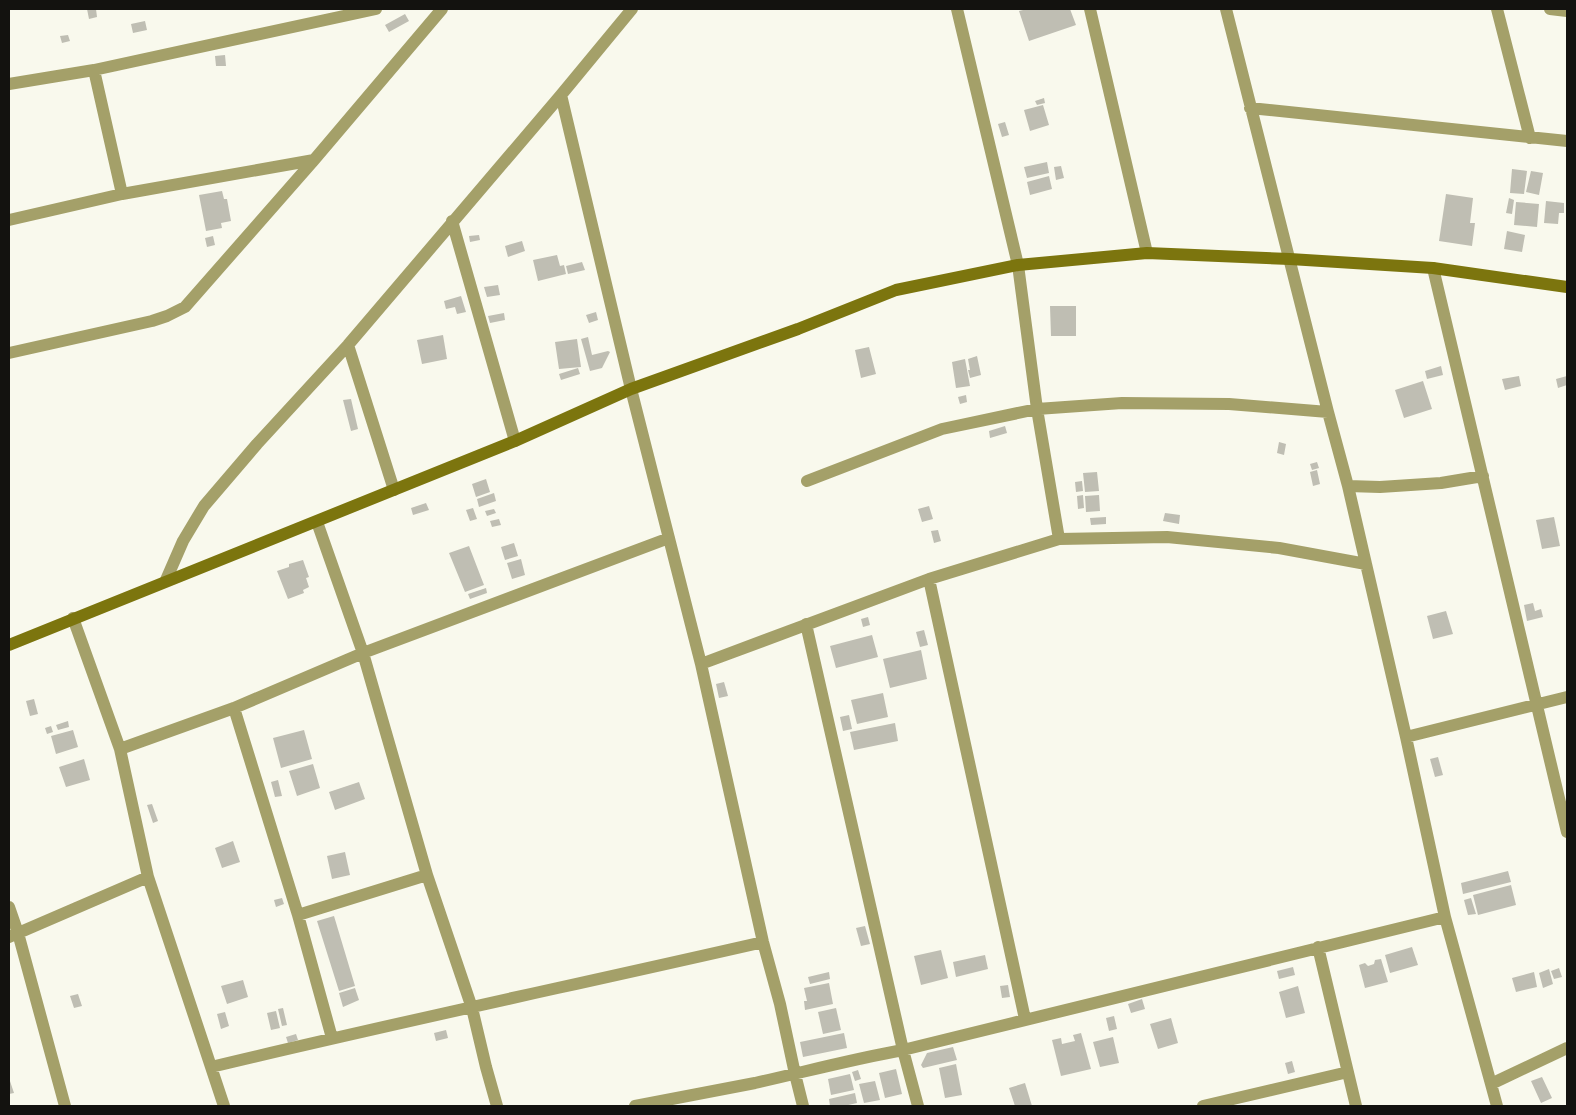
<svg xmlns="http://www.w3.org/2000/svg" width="1576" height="1115" font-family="'IBM Plex Serif',serif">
  <rect width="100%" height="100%" fill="#f9f9ed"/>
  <!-- building -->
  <path fill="#bfbeb3" d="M87,9H96L97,17L89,19Z
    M1027,9H1070L1076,25L1029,41L1019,11Z
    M405,14L409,21L389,32L385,25Z
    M145,21L147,30L133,33L131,24Z
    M68,35L70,41L62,43L60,36Z
    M225,55L226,66H216L215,56Z
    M1044,98L1045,103L1037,105L1035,101Z
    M1043,105L1049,125L1030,131L1024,110Z
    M1005,122L1009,135L1002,137L998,124Z
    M1047,162L1049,173L1027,178L1024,167Z
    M1061,166L1064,178L1056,180L1054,167Z
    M1512,169L1527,171L1524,194L1510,193Z
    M1531,171L1543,173L1539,195L1526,192Z
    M1049,176L1052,189L1030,195L1027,182Z
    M222,191L224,199H227L231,221L221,223L222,228L206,231L199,195Z
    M1446,194L1473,198L1470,223H1475L1472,246L1439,241Z
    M1509,198L1514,200L1512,214L1506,213Z
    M1546,201L1564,203V213H1559L1558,224L1544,223Z
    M1516,202L1539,204L1537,227L1514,225Z
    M1507,231L1525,235L1522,252L1504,249Z
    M479,235L480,240L470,242L469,236Z
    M213,236L215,245L207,247L205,238Z
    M522,241L525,251L508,257L505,246Z
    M557,255L560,266L564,265L566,274L538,281L533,260Z
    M582,262L585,270L568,274L566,266Z
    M498,285L500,295L487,297L484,287Z
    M461,296L466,312L457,314L455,307L446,309L444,301Z
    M1050,306H1076V336H1051Z
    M596,312L598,320L589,323L586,315Z
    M504,313L505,320L490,323L488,316Z
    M443,335L447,359L422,364L417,340Z
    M588,337L592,355L608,351L610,352L602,368L590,371L581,339Z
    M577,339L581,367L559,369L555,342Z
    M869,347L876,374L861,378L855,350Z
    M977,356L981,375L970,378L968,370H970L968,359Z
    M965,359L970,386L956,388L952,362Z
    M1441,366L1443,375L1427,379L1425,371Z
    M578,368L580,374L561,380L559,374Z
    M1519,376L1521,386L1505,390L1502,379Z
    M1567,376V385L1558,388L1556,379Z
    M1423,381L1432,409L1404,418L1395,390Z
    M966,395L967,402L960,404L958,397Z
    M351,399L358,429L351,431L343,400Z
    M1005,426L1007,433L990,438L989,431Z
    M1279,442L1286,444L1284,455L1277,453Z
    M1317,462L1319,468L1312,470L1310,464Z
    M1317,470L1320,484L1313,486L1310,472Z
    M1097,472L1099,491L1085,492L1083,473Z
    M486,479L490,492L476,497L472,484Z
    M1082,481L1083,491L1076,492L1075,482Z
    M494,493L496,501L479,507L477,499Z
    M1083,495L1084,508L1078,509L1077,496Z
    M1099,495L1100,511L1086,512L1085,496Z
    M426,503L429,510L413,515L411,508Z
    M929,506L933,519L922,522L918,509Z
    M473,508L477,519L470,521L466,510Z
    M494,509L496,513L487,516L485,511Z
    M1165,513L1180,515L1179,524L1163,521Z
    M1106,517V524L1091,525L1090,518Z
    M1554,517L1560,546L1542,549L1536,520Z
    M499,519L501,525L492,527L490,521Z
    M938,530L941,541L934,543L931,531Z
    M514,543L518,556L505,560L501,547Z
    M469,546L484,585L465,592L449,553Z
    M521,559L525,575L512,579L507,563Z
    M303,560L309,577L306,578L309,587L303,590L304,593L288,599L277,571L289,567V564Z
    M486,588L487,593L470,599L468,594Z
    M1533,603L1535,611L1541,609L1543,617L1527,621L1524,605Z
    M1446,611L1453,634L1433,639L1427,616Z
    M868,617L870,625L863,627L861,619Z
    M924,630L928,645L920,647L916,632Z
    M872,635L878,657L836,668L830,646Z
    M921,650L927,679L890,688L883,659Z
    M724,682L728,696L719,698L716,684Z
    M883,693L888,717L857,724L851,700Z
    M34,699L38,714L30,716L26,701Z
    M849,715L852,729L843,731L840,717Z
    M68,721L69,727L58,730L56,725Z
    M895,723L898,741L854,750L850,732Z
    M51,726L53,732L47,734L45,728Z
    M73,730L78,747L56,754L51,736Z
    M304,730L312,759L281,768L273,738Z
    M1438,757L1443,775L1435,777L1430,759Z
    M84,759L90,780L66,787L59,767Z
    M313,764L320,788L297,796L289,771Z
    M278,780L282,796L275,797L271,782Z
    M359,782L365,799L335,810L329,792Z
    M152,804L158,821L153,823L147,805Z
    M233,841L240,862L222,868L215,848Z
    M345,852L350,875L332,879L327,856Z
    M1508,871L1511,882L1463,894L1461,883Z
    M1511,885L1516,905L1478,915L1473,895Z
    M282,898L284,904L276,907L274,900Z
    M1471,898L1476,914L1468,915L1464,900Z
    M334,916L355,986L339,991L317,921Z
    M865,926L870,944L861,946L856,928Z
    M1412,947L1418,965L1390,973L1385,955Z
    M941,950L948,978L921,985L914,956Z
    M985,955L988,969L956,977L953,962Z
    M1381,959L1388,982L1365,988L1359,965L1365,963L1368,966L1374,964L1375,960Z
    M1293,967L1295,975L1279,979L1277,971Z
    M1559,968L1562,977L1554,979L1551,971Z
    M1549,969L1553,984L1543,988L1539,973Z
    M829,972L830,979L810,984L808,977Z
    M1534,972L1537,987L1516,992L1512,978Z
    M243,980L248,997L227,1004L221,986Z
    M829,983L833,1004L805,1010L804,1001H807L804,988Z
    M1008,985L1010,997L1002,998L1000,986Z
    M1298,986L1305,1013L1286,1018L1279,992Z
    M355,988L359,1000L343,1007L339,993Z
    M78,994L82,1006L74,1008L70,996Z
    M1142,999L1145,1009L1131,1013L1128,1004Z
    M283,1008L287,1025L282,1026L278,1009Z
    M836,1008L841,1030L823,1034L818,1012Z
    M276,1011L280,1028L271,1030L267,1013Z
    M225,1012L229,1026L221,1029L217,1014Z
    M1114,1016L1117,1029L1109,1031L1106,1018Z
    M1171,1018L1178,1043L1158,1049L1150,1024Z
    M446,1030L448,1038L436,1041L434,1033Z
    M844,1033L847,1048L803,1057L800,1042Z
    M1081,1033L1091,1069L1061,1076L1052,1040L1061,1038L1062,1044L1075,1041L1073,1035Z
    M296,1034L298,1040L288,1043L286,1037Z
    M1113,1037L1119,1063L1100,1067L1093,1042Z
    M953,1047L957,1060L923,1068L921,1065L927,1053Z
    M1292,1061L1295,1072L1288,1074L1285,1063Z
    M956,1064L962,1095L945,1098L939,1068Z
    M896,1069L902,1094L885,1098L879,1073Z
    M858,1070L861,1079L855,1081L852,1072Z
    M850,1074L854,1090L831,1095L828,1079Z
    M1542,1077L1552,1098L1541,1103L1531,1081Z
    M9,1078L14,1093L9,1094Z
    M875,1081L880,1100L864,1103L859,1084Z
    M1025,1083L1032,1106H1015L1009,1088Z
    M855,1093L857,1103L844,1106H830L829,1099Z"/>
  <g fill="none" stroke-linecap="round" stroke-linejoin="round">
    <!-- street -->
    <path stroke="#a4a069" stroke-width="12" d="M957,9L1018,265L1037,409L1059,539L1167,537L1279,548L1366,564
      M1090,9L1147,253
      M1226,9L1328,412L1348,486L1406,737L1445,917L1491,1084L1567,1048
      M1497,9L1530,138
      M1550,9L1567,11
      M94,70L122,194
      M9,84L94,70L376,9
      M561,95L631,389L701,664L763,942L780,1004L795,1074L803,1106
      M1250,108L1567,141
      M9,220L122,194L314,160
      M452,221L515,441
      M1433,268L1567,832
      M348,345L394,490
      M9,353L152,321L167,316L185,307L314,160L442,9
      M807,481L942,429L1037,409L1122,403L1229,404L1328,412
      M1348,486L1380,487L1441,483L1483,476
      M317,522L363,653L427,875L472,1008L486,1067L497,1106
      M929,579L1025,1019
      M166,580L183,541L204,506L257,444L348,345L561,95L632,9
      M73,618L120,749L148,877L224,1106
      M806,624L903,1050L918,1106
      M701,664L929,579L1059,539
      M234,708L298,915L332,1038
      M1406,737L1567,697
      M120,749L234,708L363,653L669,538
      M9,907L18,933L65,1106
      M298,915L427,875
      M9,937L148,877
      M1318,947L1356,1106
      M211,1067C394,1023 579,984 763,942
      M1491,1084L1497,1106
      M635,1106C675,1098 715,1091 755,1083C804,1072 853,1059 903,1050L1445,917
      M1203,1106L1348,1072"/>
    <!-- secondary -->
    <path stroke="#7c750e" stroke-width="12" d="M9,645L515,441L631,389L798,329L896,290L1018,265L1147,253L1290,259L1433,268L1567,287"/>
  </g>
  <!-- border -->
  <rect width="1576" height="1115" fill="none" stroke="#13120f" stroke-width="20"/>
</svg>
